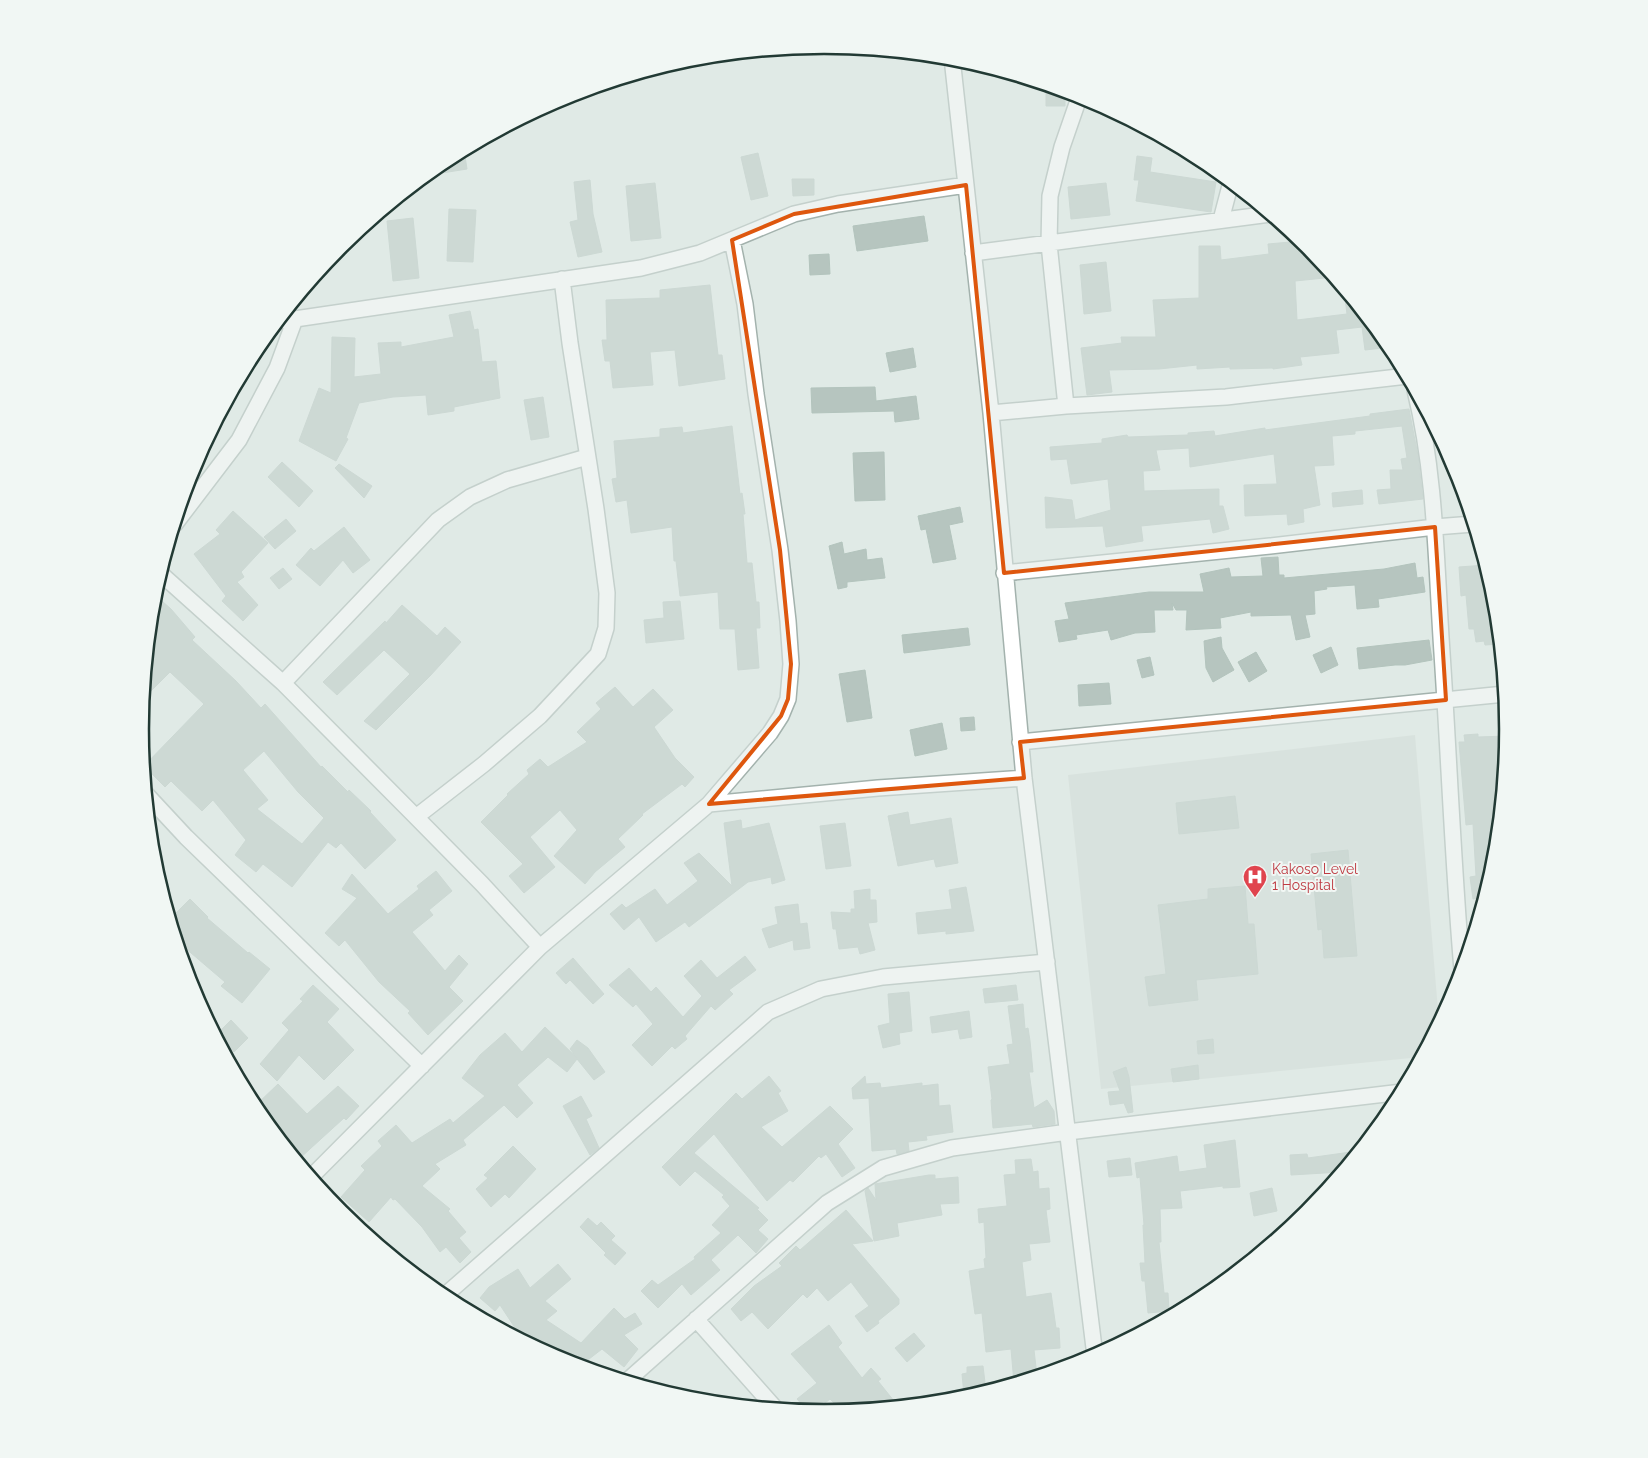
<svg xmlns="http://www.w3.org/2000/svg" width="1648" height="1458" font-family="Raleway,sans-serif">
  <rect width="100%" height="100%" fill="#e0eae6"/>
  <!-- built -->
  <path fill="#cfdad5" d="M1415,735L1439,1022L1421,1057L1101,1089L1068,775Z"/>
  <!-- building -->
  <path fill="#b6c5bf" stroke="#b3c4bd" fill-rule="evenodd" d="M1046,85L1065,91V106H1046Z
    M464,150L467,169L442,173L441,163Z
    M758,153L768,196L751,200L741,157Z
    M1137,156L1152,158L1150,172L1216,182L1211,212L1136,201L1139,180H1134Z
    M792,179H814V195L793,196Z
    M590,180L593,214L602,252L578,257L570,222L578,220L574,182Z
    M655,183L661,238L631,241L626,186Z
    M1106,183L1110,215L1071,219L1068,187Z
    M449,209L476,210L473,262L447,261Z
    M924,216L928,241L857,251L853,226Z
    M413,218L419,278L393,281L387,221Z
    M1302,241L1334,277L1295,281L1297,320L1347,314L1344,290L1391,347L1365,350L1362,327L1336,330L1339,353L1300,357L1302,365L1273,369V368L1230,369V367L1197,369V365L1159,369L1109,370L1112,392L1087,395L1081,348L1122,343L1121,337H1156L1153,300L1199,298V246H1220L1221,260L1269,254L1268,244Z
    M829,254L830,274L810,275L809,255Z
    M1106,262L1111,311L1084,314L1080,265Z
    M710,285L718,355H722L725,379L679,386L675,350L650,352L653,385L613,388L610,361H605L602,340H607L606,300L660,298V290Z
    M470,311L474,330L478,329L482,362L496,361L500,398L454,407V411L428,415L426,395L393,397L359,403L346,438L348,439L336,461L299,441L319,388L331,393L332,337L355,338L354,377L381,374L378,343L401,342V347L454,337L449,315Z
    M913,348L916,367L890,372L886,353Z
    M875,387L876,401L916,396L919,419L895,422L894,411L812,413L811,388Z
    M543,397L549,437L531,440L524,400Z
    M1409,409L1418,456L1423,499L1379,504L1377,490L1391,489L1390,470H1403L1401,459L1407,458L1402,426L1355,431V434L1332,436L1334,465L1314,466L1320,505L1303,509L1304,522L1288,525L1287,514L1245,516L1244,485L1277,484L1274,454L1190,467L1189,448L1156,450L1160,470L1143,471L1144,491L1219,489V506H1223L1229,529L1213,533L1210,519L1141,526L1143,541L1106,547L1103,526L1046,528L1045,497L1072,500L1075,520L1111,510L1108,479L1071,484L1067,459L1051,460L1050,447L1102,443V439L1127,435L1128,437L1188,435V433L1214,431L1215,436L1265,428V430L1370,416V414Z
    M732,426L740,494L742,493L745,514H743L747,563H752L756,602H759L760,628H756L759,668L738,670L735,629H720L718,592L680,596L676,561H674L672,527L631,533L627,500L616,502L612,479L617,478L614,441L660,437V429L682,427L683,433Z
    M884,452L885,500L855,501L853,453Z
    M282,462L313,491L299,507L268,477Z
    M339,464L372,486L364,498L335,468Z
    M1362,490L1363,504L1333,507L1332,493Z
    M960,507L963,522L949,525L956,559L933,563L926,529L921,530L918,516Z
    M233,511L268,543L241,572L244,577L237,582L258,605L243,621L222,601L226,596L194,554L220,534L216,530Z
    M286,519L296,531L275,549L264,537Z
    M344,527L370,560L353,573L343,560L320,586L296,565L311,548L314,551Z
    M842,542L844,554L866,549L867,560L882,558L885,578L847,582V587L838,589L829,546Z
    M1278,557L1279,575H1284V578L1384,569L1415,563L1417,578L1423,577L1425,592L1378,599L1379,607L1357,609L1355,585L1326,587L1327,589L1314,591L1315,614L1305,615L1310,637L1296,640L1291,615L1251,616V612L1220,618L1221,628L1186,630L1187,610H1176L1172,603L1173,610H1154L1155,632L1135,633L1111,640L1108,630L1076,635L1077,639L1059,642L1055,621L1069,619L1065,603L1149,592H1204L1200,574L1229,568L1231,577L1263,576L1261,558Z
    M1486,565L1494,593L1500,644L1485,645L1484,641L1476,642L1474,629H1469L1466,595L1461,596L1459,567Z
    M283,568L292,579L279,589L270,578Z
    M154,594L171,609L195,637L192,640L236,681L261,708L265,704L321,767L322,766L348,792L349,790L371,811L370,812L396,840L365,869L341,843L336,848L328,842L292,887L263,864L256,872L235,855L246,840L213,800L202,811L171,781L165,787L144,766L204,704L170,672L143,699ZM264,751L298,792L324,818L302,844L257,809L268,800L243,770Z
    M680,601L684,639L646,643L644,620L664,618L663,602Z
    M402,605L437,636L445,627L461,642L430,676L376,730L364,721L410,674L384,650L337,695L323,682L385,621L386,623Z
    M968,628L970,645L904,653L902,635Z
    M1221,637L1222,648L1234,670L1213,682L1206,668L1204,641Z
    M1429,640L1432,660L1405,665H1395L1359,669L1357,648Z
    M1331,647L1338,665L1321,673L1313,655Z
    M1256,652L1267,671L1249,682L1238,662Z
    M1150,657L1154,675L1142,678L1137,660Z
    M865,670L872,718L847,722L839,674Z
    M1109,683L1111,704L1079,706L1078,685Z
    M615,687L633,707L653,689L673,710L654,727L675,758L694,777L685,787L682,784L642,814L643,815L618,839L625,847L595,872L585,884L554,856L577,830L560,810L530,837L555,867L524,893L509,876L523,864L481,822L508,795L507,794L529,774L527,770L540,759L548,767L587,742L577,732L601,709L596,703Z
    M974,717L975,730L961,731L960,718Z
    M942,723L947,749L915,756L910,730Z
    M1478,734V737L1507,736L1503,778L1497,779L1500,815L1495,863L1484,897L1473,899L1470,877L1476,876L1473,824L1466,825L1459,742H1465L1464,735Z
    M1235,796L1239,828L1179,834L1176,803Z
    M908,812L910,825L951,818L958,863L936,867L934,859L898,866L888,816Z
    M741,820L742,829L769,823L785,880L772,884L771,877L748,882L689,927L685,922L656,942L639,917L624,930L610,914L622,904L626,908L655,889L667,905L698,881L684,863L699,853L732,886L724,823Z
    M845,823L851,866L826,869L820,826Z
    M1348,850L1357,956L1324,958L1322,929L1318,930L1311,854Z
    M436,871L452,891L429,910L433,915L412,932L445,971L459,955L468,964L449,987L463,1001L428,1035L408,1013L410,1011L379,982L345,940L339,946L325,933L357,898L342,889L352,874L388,914L419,889L417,886Z
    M1245,886L1248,924H1254L1258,974L1196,980L1198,1000L1149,1006L1145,977L1166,974L1158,905L1208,899V889Z
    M966,887L974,931L946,934V931L918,934L916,913L952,909L949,890Z
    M870,889V900H876L877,922L868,923L875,950L860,954L858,947L839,949L836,929H833L831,912L851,913V909H855L854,891Z
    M190,899L208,917L207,918L248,953L249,952L270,969L242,1003L221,986L225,982L177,941L170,919Z
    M798,904L800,924L807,923L810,948L794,950L793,940L769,948L762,929L778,924L775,907Z
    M745,956L756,970L729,990L733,994L715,1010L711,1006L685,1036L687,1039L675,1049L672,1046L652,1066L632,1045L653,1024L636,1004L633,1007L609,985L629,968L651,992L656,987L683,1017L702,996L684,976L701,960L717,978Z
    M573,958L604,994L593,1004L570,980L566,984L556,973Z
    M313,985L339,1009L327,1022L354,1050L324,1080L299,1055L277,1081L260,1064L289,1030L282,1023L303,1001L300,999Z
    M1016,985L1018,1000L985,1003L983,989Z
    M909,992L912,1031L899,1033L900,1044L883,1048L878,1026L890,1023L888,994Z
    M1023,1004L1025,1029L1028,1028L1030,1041L1033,1072H1029L1034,1108L1047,1100L1054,1111L1055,1124L1033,1127L1032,1124L993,1128L991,1100L992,1099L988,1067L1010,1064L1007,1045L1013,1044L1008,1006Z
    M969,1011L972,1037L960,1039L958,1029L932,1033L930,1017Z
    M231,1020L248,1038L234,1052L217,1034Z
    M545,1027L577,1058L570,1049L577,1040L588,1048L605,1072L594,1080L577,1059L567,1072L548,1057L547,1058L517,1085L533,1103L517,1118L504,1105L463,1140L466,1145L435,1164L440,1169L422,1186L450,1209L448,1211L466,1232L459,1238L471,1252L460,1263L446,1247L440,1252L422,1227L395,1199L393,1200L391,1197L369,1222L341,1197L365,1170L361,1166L382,1146L378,1141L396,1125L412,1143L450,1119L453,1123L485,1096L462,1078L480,1055L505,1033L522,1052Z
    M1213,1039L1214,1053L1198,1054L1197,1041Z
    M1198,1065L1199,1079L1173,1082L1171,1069Z
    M1126,1067L1129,1077L1133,1112L1128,1113L1124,1103L1110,1105L1108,1092L1120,1091L1113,1072Z
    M769,1076L781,1091L778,1093L788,1111L761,1127L782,1147L830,1106L853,1129L838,1144L855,1168L842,1177L826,1154L821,1158L819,1156L793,1182L790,1180L767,1201L714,1134L694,1153L759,1208L757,1209L768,1220L758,1230L768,1239L756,1253L738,1235L711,1260L720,1270L691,1295L682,1284L658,1308L641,1291L652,1280L658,1285L695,1259L694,1257L721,1233L712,1225L730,1206L722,1197L724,1195L695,1171L680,1186L662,1167L736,1093L742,1099Z
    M865,1076L866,1084L880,1083L881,1088L922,1083V1086L938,1084L939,1106L950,1105L953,1132L926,1136L927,1140L908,1142L909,1151L897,1154L896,1149L872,1151L869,1098L853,1099L852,1088Z
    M278,1084L307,1114L338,1086L359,1106L346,1120L344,1118L299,1159L256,1109L259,1107L256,1105Z
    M581,1096L592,1116L586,1119L599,1148L590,1155L563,1106Z
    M1235,1140L1240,1187L1223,1188V1186L1180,1191L1182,1208L1160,1209L1161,1242H1159L1164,1293H1168L1169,1311L1148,1313L1145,1281H1142L1140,1263H1145L1143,1225H1144L1140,1177L1137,1178L1135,1163L1177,1156L1179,1172L1207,1168L1204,1145Z
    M513,1146L536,1169L509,1198L505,1194L491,1207L476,1189L488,1178L484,1175Z
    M1358,1151L1341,1172L1291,1175L1290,1155L1307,1154L1308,1158Z
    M1130,1158L1132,1175L1109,1177L1107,1161Z
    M1031,1159L1033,1172L1038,1171L1039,1189L1049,1188L1050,1209L1046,1210L1050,1242L1029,1244L1031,1260L1022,1262L1026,1297L1051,1293L1056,1328H1059L1060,1348L1034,1350L1037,1376L1014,1383L1011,1349L986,1352L982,1313L975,1314L969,1271L985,1268L984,1259L986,1258L984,1222L979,1223L978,1209L1007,1206L1004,1175L1016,1174L1015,1160Z
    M929,1175H935V1179L958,1177L959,1203L940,1204L942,1215L897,1223L899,1236L874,1241L865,1191L868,1188L876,1200L875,1184Z
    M1272,1188L1277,1211L1254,1216L1250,1193Z
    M846,1210L873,1241L852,1244L899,1299V1304L878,1321L879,1323L867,1332L855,1316L869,1306L851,1282L828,1301L817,1288L807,1298L803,1294L768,1329L752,1312L741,1321L731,1309L754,1286L782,1266L779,1263L796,1246L800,1250Z
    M588,1218L597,1226L601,1222L615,1236L611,1240L626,1253L615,1265L604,1255L606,1253L580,1227Z
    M558,1264L571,1279L545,1301L557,1311L546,1320L581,1343L614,1308L625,1319L635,1313L642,1324L624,1335L638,1349L624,1367L602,1349L580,1366L576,1365L569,1356L561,1360L523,1340L500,1305L495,1311L480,1298L489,1287L518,1269L530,1288Z
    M829,1325L842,1343L838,1347L862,1378L871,1368L881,1379L878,1381L898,1406L842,1411L830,1399L814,1412L808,1411L797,1399L817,1383L791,1354Z
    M914,1333L925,1346L907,1362L895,1348Z
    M983,1366L986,1391L964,1395L962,1374L967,1373V1367Z"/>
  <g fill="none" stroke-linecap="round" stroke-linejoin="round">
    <defs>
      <path id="street" d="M952,58L991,413L1024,778L1095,1356
        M1221,220L1231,182
        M973,253L1270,214
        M278,321L295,319
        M1415,390C1436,476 1436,565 1442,653C1449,758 1453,864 1462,970
        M1066,406L1049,244L1050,196L1062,147L1080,95
        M991,413L1066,406L1226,397L1407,376
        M175,524L239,440L277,368L295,319L641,268L700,253L794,214L838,204L966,185
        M160,573L283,683L416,817L484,764L540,716L598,654L606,628L607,593L596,509L570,343L562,279
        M1004,573L1270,546L1435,527L1473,524
        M283,683L438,520L470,497L507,480L587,457
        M1020,742L1505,694
        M146,794L186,837L422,1066
        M709,804L770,733L781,716L788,699L791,664L788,621L780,550L756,394L745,304L732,240
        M416,817L482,884L540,947
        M311,1177L540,947L709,804L878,788L1024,778
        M443,1297L768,1012L821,989L883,977L1047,962
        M696,1319L775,1408
        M627,1381L827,1203L883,1168L952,1148L1068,1132L1402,1092"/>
    </defs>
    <!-- street casing -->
    <use href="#street" stroke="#a3b2ad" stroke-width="18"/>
    <!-- street -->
    <use href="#street" stroke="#fff" stroke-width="15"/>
  </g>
  <!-- marked area -->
  <path d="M0 0H1648V1458H0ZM966,185L1004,573L1435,527L1446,700L1020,742L1024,778L709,804L781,716L788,699L791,664L780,550L732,240L794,214Z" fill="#e0eae6" fill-opacity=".55" fill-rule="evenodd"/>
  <path fill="none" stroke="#de570e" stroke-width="4" stroke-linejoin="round" d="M966,185L1004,573L1435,527L1446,700L1020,742L1024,778L709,804L781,716L788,699L791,664L780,550L732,240L794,214Z"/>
  <!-- icons -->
  <defs>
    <symbol id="hospital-pin" viewBox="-11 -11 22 30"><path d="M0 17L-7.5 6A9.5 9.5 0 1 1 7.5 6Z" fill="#e0444e" stroke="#f1f7f4"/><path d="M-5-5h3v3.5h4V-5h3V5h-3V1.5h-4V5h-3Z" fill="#fff"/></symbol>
  </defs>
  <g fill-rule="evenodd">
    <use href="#hospital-pin" x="1241" y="863" width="28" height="38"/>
  </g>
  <g text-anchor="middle" stroke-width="4" stroke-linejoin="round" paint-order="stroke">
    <!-- health labels -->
    <g font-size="14" fill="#be3a42" stroke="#f1f7f4" text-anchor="start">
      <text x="1272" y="874">Kakoso Level<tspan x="1272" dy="16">1 Hospital</tspan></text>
    </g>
  </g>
  <!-- crop -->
  <path d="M0 0H1648V1458H0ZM149 729a675 675 0 1 1 1350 0a675 675 0 1 1-1350 0Z" fill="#f1f7f4" fill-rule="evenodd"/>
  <path fill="none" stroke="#223a34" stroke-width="2.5" d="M149 729a675 675 0 1 1 1350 0a675 675 0 1 1-1350 0Z"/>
</svg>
